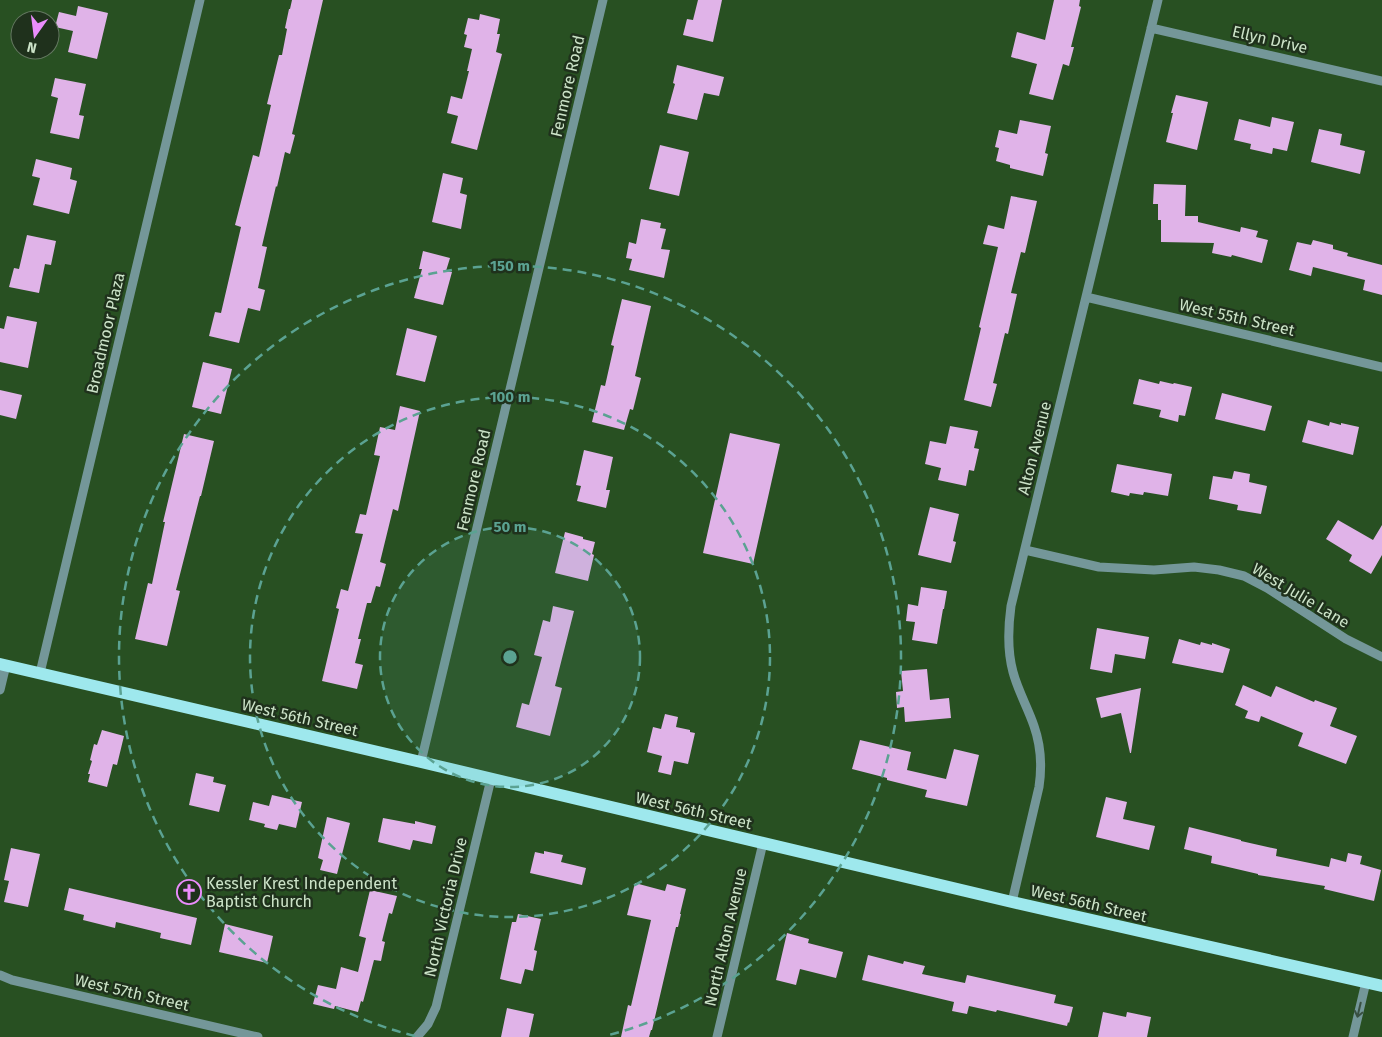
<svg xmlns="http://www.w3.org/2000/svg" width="1382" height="1037" font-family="'Fira Sans',sans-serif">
  <rect width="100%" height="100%" fill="#285022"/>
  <!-- building -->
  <path fill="#e0b3e8" d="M292,0H323L292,134L295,135L290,154L285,152L277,187L276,186L262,246L267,247L258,288L265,290L260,311L248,308L239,343L209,336L215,312L221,313L241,227L235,225L253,155L259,157L271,105L267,104L279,55H282L287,29L285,28L289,9H290Z
    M698,0H722L713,42L683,35L687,19L693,20Z
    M1054,0H1080L1079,6L1081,7L1071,47H1074L1069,66L1063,64L1053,100L1029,94L1037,64L1011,57L1017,32L1045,40Z
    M78,6L108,13L97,59L68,52L73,31L55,27L59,12L76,16Z
    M480,14L500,19L497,34H500L496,52L502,54L477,150L451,143L458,116L447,113L451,96L462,99L469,71H467L472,49L464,47L467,35L464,34L468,18L479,20Z
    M677,65L724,77L719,96L704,93L697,120L667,113L675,84L673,83Z
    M55,78L86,84L79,115L84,116L79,139L50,133L58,98L51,96Z
    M1176,95L1208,102L1197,150L1166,142L1173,113H1171Z
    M1272,117L1294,122L1287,151L1273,148L1272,154L1250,149L1251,144L1234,140L1239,119L1270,127Z
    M1020,120L1051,126L1045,153L1048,154L1043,176L1010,168V165L996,161L999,148L995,147L999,130L1017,134Z
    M1319,129L1342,134L1340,145L1365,151L1360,174L1311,162Z
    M660,145L689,152L679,196L649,189Z
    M36,159L72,168L70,179L77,181L69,214L33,205L40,178L32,176Z
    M443,173L463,178L460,193L467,195L461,229L432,222Z
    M1154,184L1186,185L1185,216H1198V222L1240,232L1241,227L1258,231L1256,237L1268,240L1262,263L1232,255L1231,257L1212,253L1214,243L1161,242V220H1158V204H1153Z
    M1011,196L1037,201L1025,253L1021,252L1011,293L1017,294L1008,334L1005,333L993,383L997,384L991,407L964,400L981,328L979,327L998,247L983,244L988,225L1004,229Z
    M641,219L661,223L660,228L666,229L661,249L670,250L664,278L629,270L632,259L626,258L629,242L636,244Z
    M27,235L56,241L51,265L45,264L39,293L9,287L14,268L19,269Z
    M1313,240L1333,245V249L1348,253L1347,256L1382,265V295L1363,290L1365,280L1313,267L1311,276L1289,270L1297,242L1311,245Z
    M423,251L450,258L446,271L452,272L443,305L414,298L422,269H419Z
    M622,299L651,306L635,376L641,378L633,410L630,409L624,430L592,422L601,385L605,386L614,346L611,345Z
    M7,316L37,322L28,368L0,362V328L4,329Z
    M407,328L437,336L425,382L396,375Z
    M203,362L232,369L221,414L192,407Z
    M1139,379L1159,384L1160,381L1173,384L1174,383L1192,387L1185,416L1179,415L1178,422L1159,417L1161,410L1133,404Z
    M0,390L22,395L16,419L0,415Z
    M1222,393L1272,406L1265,431L1215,419Z
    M400,406L420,411L398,511L393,509L380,562L386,564L380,587L376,586L371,603H367L358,639H361L355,663L363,665L357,689L322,681L339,609L336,608L341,589L348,591L363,534L355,533L360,514L366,515L380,456L374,455L380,427L395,430Z
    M1308,420L1329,426L1330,422L1341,425V423L1359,427L1353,455L1302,442Z
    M950,426L978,431L974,448L979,449L974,471L969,470L966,486L938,480L941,468L925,464L930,441L946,444Z
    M730,433L780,444L753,564L703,553Z
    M184,434L214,441L201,496H200L176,590L180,591L167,646L135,639L148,583L152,584L165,522H163Z
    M584,450L613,457L606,490H610L606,508L577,501L581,486L576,485Z
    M1117,464L1172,474L1168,496L1144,492L1143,495L1130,493L1129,496L1111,492Z
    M1234,471L1250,474L1249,482L1267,486L1261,514L1237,510L1238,505L1209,499L1213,476L1232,479Z
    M930,507L959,514L953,541L956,542L951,563L918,555Z
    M1338,520L1373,540L1382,525V555L1371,574L1349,561L1352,555L1326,539Z
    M565,532L583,537V539L595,542L592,554L594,555L588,581L555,573Z
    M921,587L947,591L944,609H943L937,644L912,640L915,622L906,621L908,604L918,606Z
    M553,606L574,611L555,686L562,688L550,736L516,727L522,703L529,705L542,657L534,655L543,620L550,622Z
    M1097,628L1149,637L1145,659L1115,654L1112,673L1090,669Z
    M1179,639L1200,645L1201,642L1212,645V643L1230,649L1223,673L1172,663Z
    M927,669L930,700L949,698L951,718L905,722L904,707L897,708L896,692L903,691L901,671Z
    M1243,685L1271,697L1276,686L1314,702L1315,700L1337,708L1330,726L1357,736L1346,764L1298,746L1303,733L1261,716L1259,722L1245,718L1248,711L1235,705Z
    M1141,688L1131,753H1130L1121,713L1101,718L1096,698Z
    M665,714L678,717L676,727L690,730V732L695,733L688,764L674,761L671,775L658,772L662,756L647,752L653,727L661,729Z
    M102,730L124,736L117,765L113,764L107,787L88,782L90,774H88L92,761L90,760L94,744L97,745Z
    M860,740L911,752L907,770L946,779L954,749L979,755L967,806L925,797L927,790L887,780V778L852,769Z
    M196,773L214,777L213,782L226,785L219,812L189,805Z
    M272,795L302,802L296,828L279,824L277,830L264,827L265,824L249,820L253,802L269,806Z
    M1106,797L1127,802L1123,819L1155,826L1149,850L1096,837Z
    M327,817L350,823L337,874L320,870L323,860L318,858Z
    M383,818L415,824V821L436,826L432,844L413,840L410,850L378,842Z
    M1189,827L1241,840V841L1277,849L1276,856L1329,867L1331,858L1346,862L1348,853L1362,856L1360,864L1381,870L1374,901L1324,889L1325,886L1258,875V874L1211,863L1212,856L1184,849Z
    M11,848L40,854L28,907L4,902L9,881L4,880Z
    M544,851L563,855L561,862L586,868L582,885L530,873L535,852L544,854Z
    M635,883L665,891L667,884L686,889L680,914H681L678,927H676L652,1030H651L649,1037H621L628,1005L631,1006L651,920L627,915Z
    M69,888L197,918L191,945L160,938L161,933L116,922L115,928L83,920L84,915L64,910Z
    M370,890L397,896L392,914L389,913L382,941L385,942L381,961L374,960L363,1002L361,1001L358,1012L335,1006L334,1009L313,1004L318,985L336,989L341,967L358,972L366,938L359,936Z
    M518,914L541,919L534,950L537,951L533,971L525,969L521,984L500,979L512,922H516Z
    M225,924L273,936L267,963L219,952Z
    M787,933L809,939L808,943L843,952L836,978L800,969L796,985L776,980Z
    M868,955L903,964L904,961L925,966L922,974L965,983L967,975L1056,995L1054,1003L1073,1007L1069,1023L1068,1022L1067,1026L997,1010L996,1012L969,1006L967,1014L952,1011L954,1002L862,980Z
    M507,1008L534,1014L529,1037H501Z
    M1103,1012L1126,1017L1127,1012L1151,1017L1147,1037H1098Z"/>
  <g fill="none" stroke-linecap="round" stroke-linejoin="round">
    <!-- minor -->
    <path stroke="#749799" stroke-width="9" d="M1151,28L1382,81
      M1086,297L1382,367
      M1025,550L1099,567L1154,570L1194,567L1219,570L1244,576L1267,588L1346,639L1382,657
      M40,673L200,0
      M0,690L6,665
      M421,762L603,0
      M1012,902L1039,787C1042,767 1041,746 1034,726C1028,708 1018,691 1013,672C1007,650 1008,628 1011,606L1158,0
      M0,975L12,980L258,1037
      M417,1037L428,1024L436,1007L491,779
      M717,1037L763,843
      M1353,1037L1366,982"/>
    <!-- major -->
    <path stroke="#9ee8ed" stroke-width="12" d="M0,664L421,762L1012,902L1382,986"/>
  </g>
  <!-- one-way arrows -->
  <defs><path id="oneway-shaft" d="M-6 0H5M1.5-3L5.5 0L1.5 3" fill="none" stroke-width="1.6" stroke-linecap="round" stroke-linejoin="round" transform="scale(1.25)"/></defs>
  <use stroke="#395042" href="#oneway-shaft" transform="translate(1359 1010) rotate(103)"/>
  <!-- distance rings -->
  <circle cx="510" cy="657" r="130" fill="#5ba292" fill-opacity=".12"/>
  <g fill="none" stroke="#5ba292" stroke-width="2.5" stroke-dasharray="9 6">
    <circle cx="510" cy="657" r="130"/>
    <circle cx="510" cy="657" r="260"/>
    <path d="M415 1036A391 391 0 1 1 605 1036"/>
  </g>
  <!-- icons -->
  <defs>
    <symbol id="church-ring" viewBox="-11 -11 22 22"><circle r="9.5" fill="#1f311c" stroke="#ea8dfc" stroke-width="1.5"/><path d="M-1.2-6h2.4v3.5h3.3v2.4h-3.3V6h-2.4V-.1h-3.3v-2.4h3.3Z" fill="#ea8dfc"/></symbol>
  </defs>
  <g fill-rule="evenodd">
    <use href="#church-ring" x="175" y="878" width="28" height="28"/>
  </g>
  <g text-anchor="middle" stroke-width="5" stroke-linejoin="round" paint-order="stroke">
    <!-- street labels -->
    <g font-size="16" fill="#cce3c8" stroke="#1f311c">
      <text transform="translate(1270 39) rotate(13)" y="6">Ellyn Drive</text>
      <text transform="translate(567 86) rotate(-77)" y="6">Fenmore Road</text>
      <text transform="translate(1237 317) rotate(13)" y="6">West 55th Street</text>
      <text transform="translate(105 333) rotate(-77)" y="6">Broadmoor Plaza</text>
      <text transform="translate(1034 448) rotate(-76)" y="6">Alton Avenue</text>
      <text transform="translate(473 480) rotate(-77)" y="6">Fenmore Road</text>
      <text transform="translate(1301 595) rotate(31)" y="6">West Julie Lane</text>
      <text transform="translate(300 717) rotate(13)" y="6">West 56th Street</text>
      <text transform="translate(694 810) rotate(13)" y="6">West 56th Street</text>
      <text transform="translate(1089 903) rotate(13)" y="6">West 56th Street</text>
      <text transform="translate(445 907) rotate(-77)" y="6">North Victoria Drive</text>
      <text transform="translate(725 937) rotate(-77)" y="6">North Alton Avenue</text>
      <text transform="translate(132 992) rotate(13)" y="6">West 57th Street</text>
    </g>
    <!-- poi labels -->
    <g font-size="16" fill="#cce3c8" stroke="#1f311c" text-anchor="start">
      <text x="206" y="889">Kessler Krest Independent<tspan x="206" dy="18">Baptist Church</tspan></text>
    </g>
  </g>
  <circle cx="510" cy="657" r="8" fill="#5ba292" stroke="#1f311c" stroke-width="2.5"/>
  <g font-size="15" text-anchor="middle" font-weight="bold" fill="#5ba292" stroke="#1f311c" stroke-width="5" stroke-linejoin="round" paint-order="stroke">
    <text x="510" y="271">150 m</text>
    <text x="510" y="402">100 m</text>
    <text x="510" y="532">50 m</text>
  </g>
  <!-- north arrow -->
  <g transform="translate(35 35) rotate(194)"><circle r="24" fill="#1f311c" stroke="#647861"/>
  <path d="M0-4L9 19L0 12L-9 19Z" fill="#ea8dfc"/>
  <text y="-8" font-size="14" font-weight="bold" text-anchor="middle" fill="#cce3c8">N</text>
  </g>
</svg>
